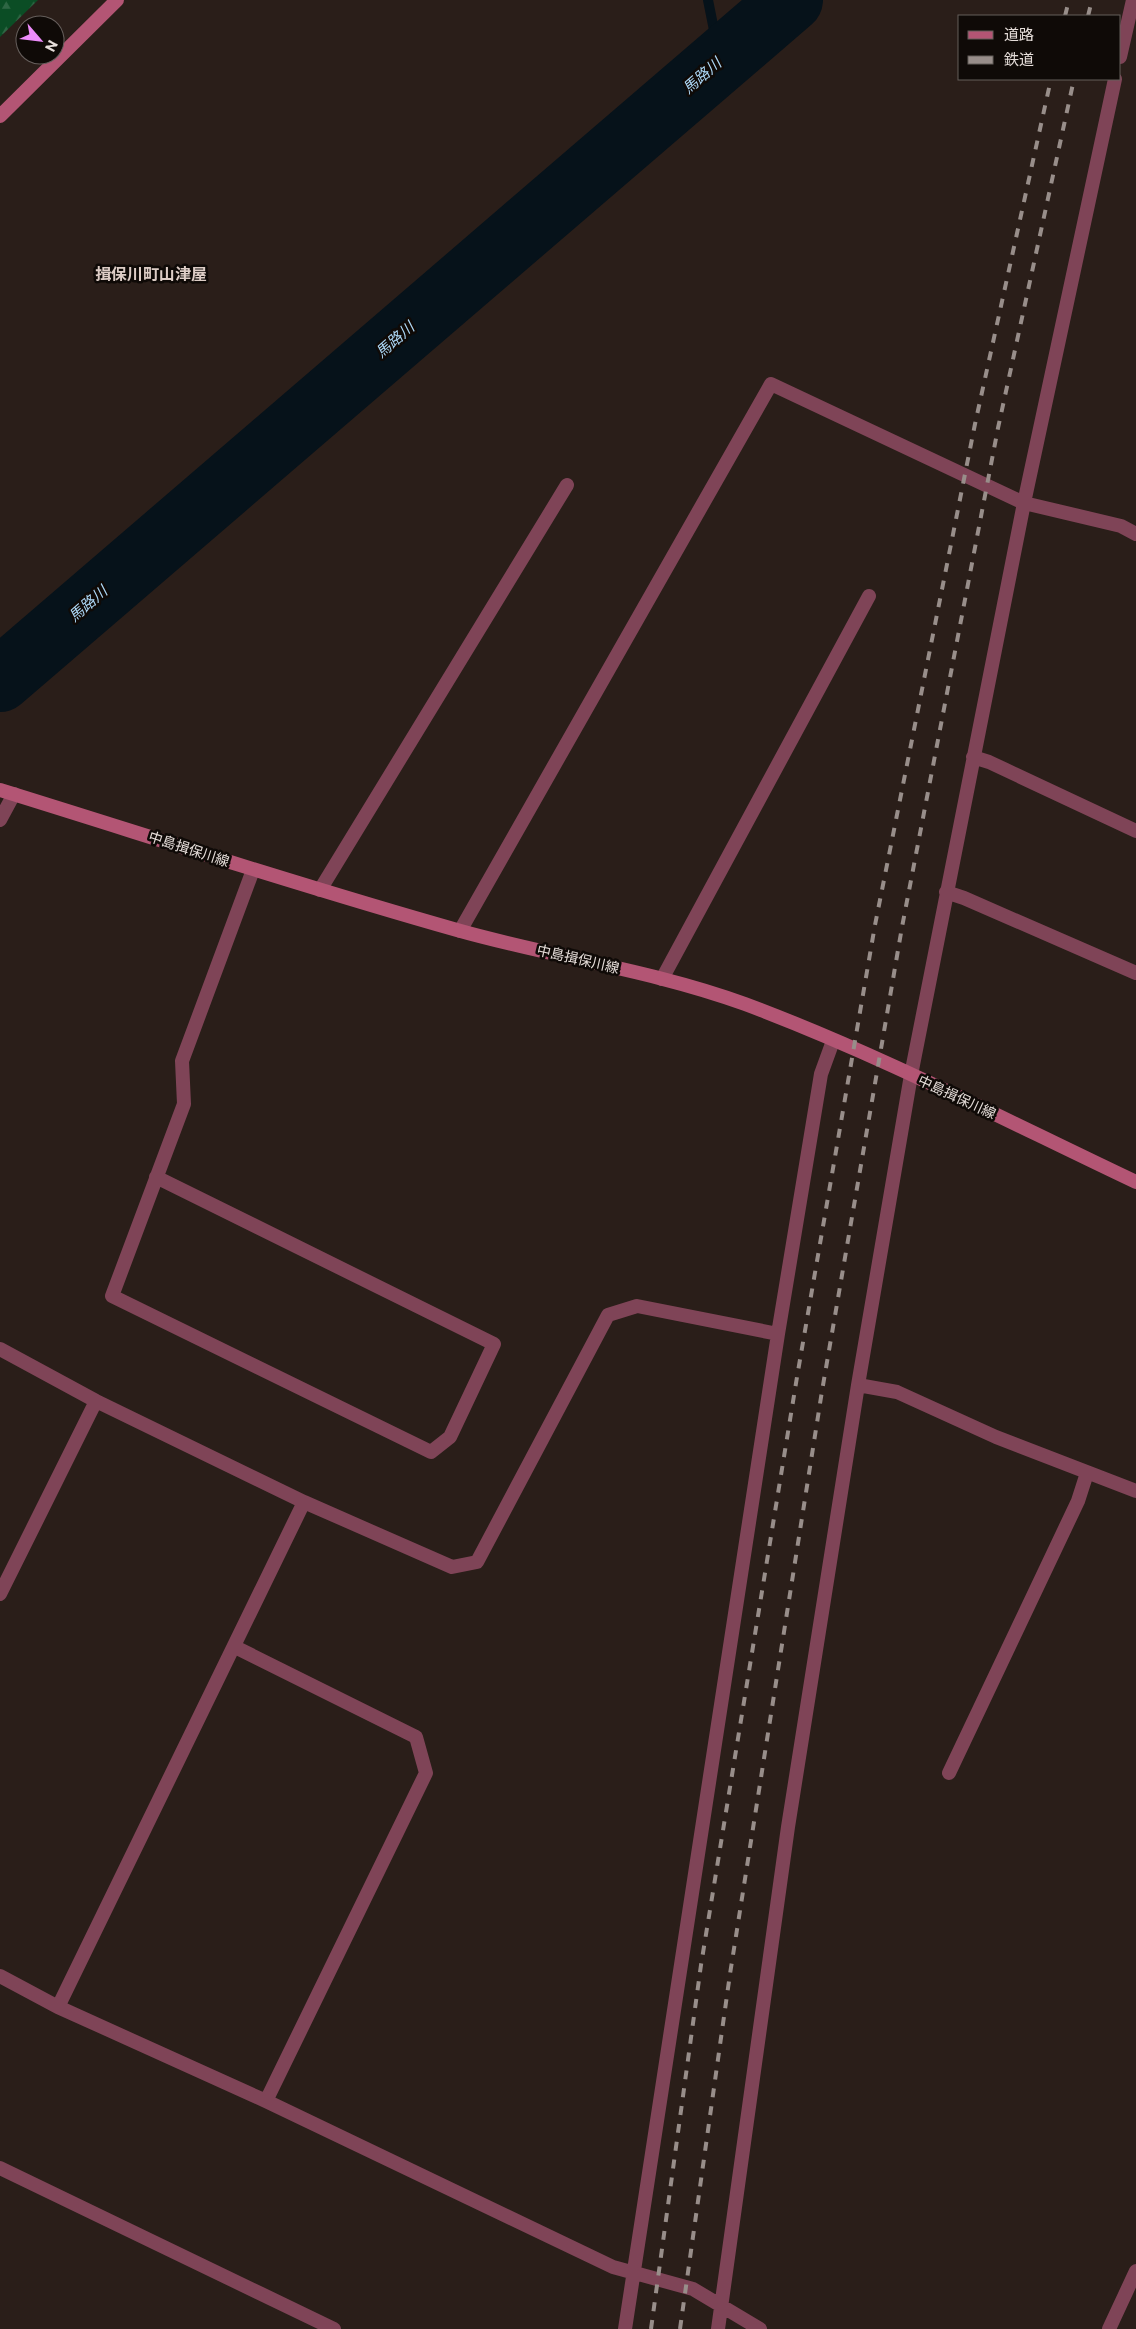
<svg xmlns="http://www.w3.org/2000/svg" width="1136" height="2329" font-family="Commissioner,'Noto Sans JP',sans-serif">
  <defs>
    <pattern id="forest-firs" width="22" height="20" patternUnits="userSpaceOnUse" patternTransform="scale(1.25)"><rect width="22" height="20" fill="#0b4d25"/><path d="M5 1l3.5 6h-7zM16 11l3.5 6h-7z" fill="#2e6644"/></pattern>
  </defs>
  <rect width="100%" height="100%" fill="#2a1e19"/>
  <!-- forest -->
  <path fill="url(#forest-firs)" d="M0,0H38L0,37Z"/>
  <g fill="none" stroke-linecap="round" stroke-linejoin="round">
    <!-- stream -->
    <path stroke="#06121a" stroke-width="10" d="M708,0L720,60"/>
    <!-- river -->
    <path stroke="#06121a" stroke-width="64" d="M0,680L791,0"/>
    <!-- minor -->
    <path stroke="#7f4457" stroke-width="14" d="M1120,57L1133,0
      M973,757L989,762L1136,831
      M0,820L14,794
      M320,890L567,485
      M946,892L964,898L1136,973
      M460,931L771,384L1024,503L1121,526L1136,534
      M662,979L869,596
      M156,1177L494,1344L450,1437L431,1452L112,1296L184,1104L182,1061L253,870
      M0,1349L96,1401L304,1502L452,1567L477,1562L608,1315L637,1306L778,1334
      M858,1385L897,1392L996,1437L1136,1491
      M0,1594L96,1401
      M235,1647L416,1737L426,1773L266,2101
      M949,1773L1078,1501L1087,1473
      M0,1976L58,2007L266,2101L613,2267L693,2289L760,2329
      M58,2007L304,1502
      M0,2168L334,2329
      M625,2329L778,1334L821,1074L833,1041
      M718,2329L788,1827L858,1385L911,1075L1024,503L1115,79
      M1109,2329L1136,2271"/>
    <!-- secondary -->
    <path stroke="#b35574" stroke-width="14" d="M0,116L117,0
      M0,790C152,837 304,887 457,930C552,957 652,970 745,1004C879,1054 1007,1121 1136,1182"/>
    <!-- rail -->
    <path stroke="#988e8a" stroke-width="4" stroke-dasharray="9 9" stroke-linecap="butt" d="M1065,16L1069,0
      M1088,16L1092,0
      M651,2329L701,1965L797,1377L875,925L975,424L1051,79
      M680,2329L730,1974L822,1391L902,927L998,428L1074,79"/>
  </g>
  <g text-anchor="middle" stroke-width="5" stroke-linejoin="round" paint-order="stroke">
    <!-- street labels -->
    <g font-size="14" fill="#e5ddd9" stroke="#0f0a07">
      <text transform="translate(189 849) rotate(18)" y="5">中島揖保川線</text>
      <text transform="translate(578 959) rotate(13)" y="5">中島揖保川線</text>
      <text transform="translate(957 1097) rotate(25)" y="5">中島揖保川線</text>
    </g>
    <!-- water labels -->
    <g font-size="15" font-style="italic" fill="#aed9f8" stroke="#0f0a07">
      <text transform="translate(702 76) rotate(-41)" y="5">馬路川</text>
      <text transform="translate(395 340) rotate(-41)" y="5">馬路川</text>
      <text transform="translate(88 604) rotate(-41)" y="5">馬路川</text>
    </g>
    <!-- quarter labels -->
    <g font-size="16" font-weight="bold" fill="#ddcdc6" stroke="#0f0a07">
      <text x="151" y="280">揖保川町山津屋</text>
    </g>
  </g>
  <!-- legend -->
  <rect x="958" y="15" width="162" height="65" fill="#0f0a07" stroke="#655e5b"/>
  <rect x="968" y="31" width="25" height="8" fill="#b35574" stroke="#655e5b"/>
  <text x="1004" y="40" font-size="15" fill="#e5ddd9">道路</text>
  <rect x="968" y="56" width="25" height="8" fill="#988e8a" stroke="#655e5b"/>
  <text x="1004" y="65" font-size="15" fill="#e5ddd9">鉄道</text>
  <!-- north arrow -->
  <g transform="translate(40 40) rotate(118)"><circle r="24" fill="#0f0a07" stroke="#655e5b"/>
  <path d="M0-4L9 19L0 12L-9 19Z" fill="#ed8cfa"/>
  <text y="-8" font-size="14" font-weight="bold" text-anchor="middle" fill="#e5ddd9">N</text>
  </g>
</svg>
